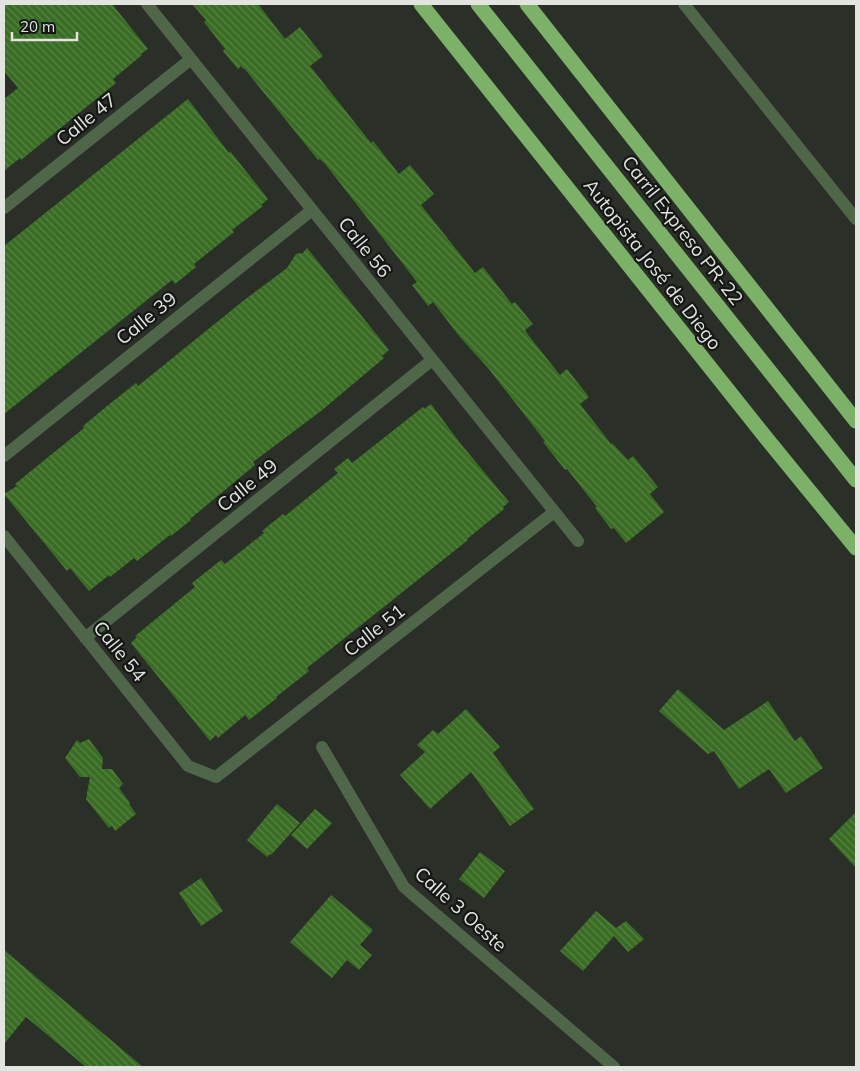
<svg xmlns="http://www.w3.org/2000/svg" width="860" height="1071" font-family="Mulish,sans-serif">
  <defs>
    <pattern id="building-back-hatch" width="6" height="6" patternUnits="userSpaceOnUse" patternTransform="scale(1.25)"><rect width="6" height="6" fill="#3a6d24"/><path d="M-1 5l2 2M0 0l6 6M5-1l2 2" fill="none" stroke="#568243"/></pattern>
  </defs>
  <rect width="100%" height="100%" fill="#2a3028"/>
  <!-- building -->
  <path fill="url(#building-back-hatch)" d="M4,4H112L148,49L141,54L142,55L113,79L116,83L21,160L20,158L4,171V99L18,88L4,71Z
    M192,4H258L285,39L300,27L323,56L310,66L371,143L373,141L399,174L410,165L434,194L421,205L475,273L483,267L512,304L515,302L533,324L525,330L529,336L560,375L567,369L589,397L580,404L611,444L612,443L628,460L633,456L658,487L650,494L664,512L626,543L614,528L611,529L595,508L597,507L567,469L565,470L543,442L545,441L524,414L488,368L459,336L433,302L428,306L412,285L417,282L326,165L320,159L318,160L244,68L243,69L241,66L238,69L223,51L225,49L204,22L206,20Z
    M188,99L229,153L230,151L268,199L261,205L263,206L232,230L234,232L194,264L196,267L175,284L172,280L4,414V246Z
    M307,248L389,350L382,356L384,358L321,411L253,462L255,465L190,519L191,520L171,536L170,535L137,561L134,558L110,577L109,575L89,591L70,568L67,571L4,494L17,486L15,484L84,428L83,426L107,406L136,383L138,386L243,301L287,268L296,254L303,253Z
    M431,404L460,443L509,502L503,507L504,509L467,539L468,540L307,668L309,671L276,697L277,698L249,720L245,715L218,738L216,735L210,741L131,643L137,637L135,636L195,587L192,583L221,560L225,564L264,533L262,531L283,514L285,516L338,473L334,469L348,458L352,463L423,407L424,409Z
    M678,689L724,730L768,701L795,741L801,736L823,768L786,793L769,769L739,789L714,751L708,754L659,711Z
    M466,709L500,747L493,753L534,809L510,826L471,772L430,809L400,775L425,752L417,745L433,730L438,734Z
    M89,739L103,758L102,769H112L123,784L119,788L130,803L129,804L136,814L115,831L112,826L109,828L86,799L90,777H80L65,758L77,740L80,743Z
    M277,804L300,823L271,855L270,854L267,857L247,840Z
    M315,809L332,823L307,849L291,835Z
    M856,812V868L829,839Z
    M480,852L505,871L484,898L459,879Z
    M201,878L223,911L201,926L179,893Z
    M331,895L373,930L360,945L372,955L359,970L347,960L332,978L290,942Z
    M596,911L616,928L626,921L644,939L628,952L614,936L583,971L560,951Z
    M4,950L143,1067H86L26,1017L4,1044Z"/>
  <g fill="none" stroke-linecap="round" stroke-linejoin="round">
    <!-- minor -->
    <path stroke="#506648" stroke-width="12" d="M147,4L578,541
      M684,4L856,219
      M4,208L191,59
      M4,456L312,210
      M4,536L188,766L216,777L554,512
      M85,638L432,360
      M322,747L404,887L614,1067"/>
    <!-- motorway -->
    <path stroke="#7cb267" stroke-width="15" d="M421,4L767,439L856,548
      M478,4L856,480
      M527,4L856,421"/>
  </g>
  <g text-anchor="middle" stroke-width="4.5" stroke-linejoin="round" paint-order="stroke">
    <!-- street labels -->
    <g font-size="19" fill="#e1e4df" stroke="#141713">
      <text transform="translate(86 119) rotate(-39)" y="7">Calle 47</text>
      <text transform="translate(683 230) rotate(52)" y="7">Carril Expreso PR-22</text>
      <text transform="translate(365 247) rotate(51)" y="7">Calle 56</text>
      <text transform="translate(653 264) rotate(52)" y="7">Autopista José de Diego</text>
      <text transform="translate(146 318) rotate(-39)" y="7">Calle 39</text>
      <text transform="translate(247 485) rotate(-39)" y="7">Calle 49</text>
      <text transform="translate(374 630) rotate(-38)" y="7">Calle 51</text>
      <text transform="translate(120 651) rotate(51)" y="7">Calle 54</text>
      <text transform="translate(461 909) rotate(42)" y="7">Calle 3 Oeste</text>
    </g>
  </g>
  <!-- border -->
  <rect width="860" height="1071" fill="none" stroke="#e1e4df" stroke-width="10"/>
  <!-- scale -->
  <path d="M12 32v8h65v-8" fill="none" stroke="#e1e4df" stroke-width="2.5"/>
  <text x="20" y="32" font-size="15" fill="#e1e4df" stroke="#141713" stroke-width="4" paint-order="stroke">20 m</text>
</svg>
